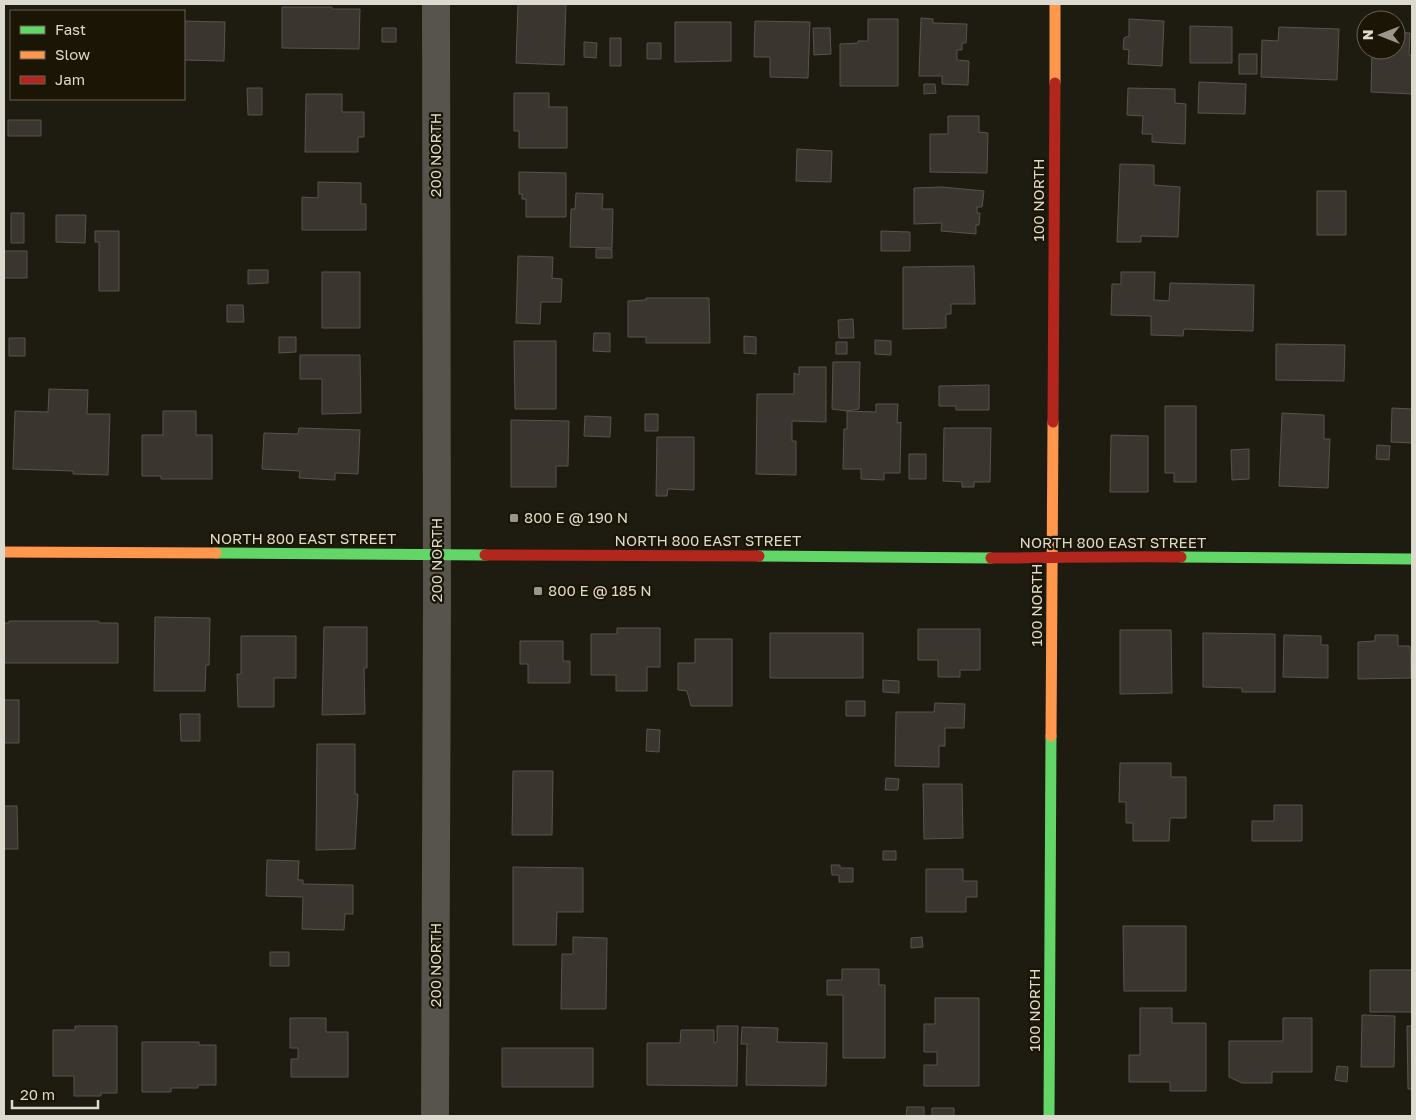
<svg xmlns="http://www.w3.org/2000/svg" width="1416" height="1120" font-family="'Golos Text',sans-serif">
  <rect width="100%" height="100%" fill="#1e1b11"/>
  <!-- building -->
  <path fill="#3b3530" stroke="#59534f" d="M518,4H566L564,65L516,63Z
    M282,7H332V9H360L359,49L282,48Z
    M921,18L933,19V23L967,24L966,43H962V50H957V60L969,61L968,85L942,84V76H919Z
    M868,19H898V86H840V44L858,43V41H868Z
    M1129,19L1164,21L1162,66L1128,64L1129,50L1123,49L1124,38L1129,36Z
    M184,21L225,22L224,61L184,60Z
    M755,21L810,22L808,78L770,77V57H754Z
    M675,22H731V61L675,62Z
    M1190,26L1232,27V63H1190Z
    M1279,27L1339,29L1337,80L1261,77L1262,40L1278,41Z
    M382,28H396V42H382Z
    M813,28H830L831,54L814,55Z
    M1396,32L1410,33L1409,55H1412V94L1371,92L1372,50H1396Z
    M610,38H621V66H610Z
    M584,42L597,43L596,58L584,57Z
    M647,43H661V59H647Z
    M1239,54H1257V74H1239Z
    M1199,82L1246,84L1245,114L1198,113Z
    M924,84H935L936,93L924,94Z
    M247,88H262V115H248Z
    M1128,88L1175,89V103L1186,104L1185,144L1152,142V134H1142L1143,116L1127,115Z
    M514,93H549V107H567V148H519V131H514Z
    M306,94H342V112H364V137H358V152H305Z
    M948,116H979V132L988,133L987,173L930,172V134H948Z
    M8,120H41V136H8Z
    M797,149L832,151L831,182L796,181Z
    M1120,164L1154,165V185L1180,187L1178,237L1141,236V242H1117Z
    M519,172L566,173V217H526V199H522V194H519Z
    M318,182L361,183V204H366V230H302V197L318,198Z
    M942,187L984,191L982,207H977V213H980L979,225H976V234L941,231L942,223L914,224V188Z
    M1317,191H1346V235H1317Z
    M576,193L603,194L602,209H613L612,248L570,247L571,209H575Z
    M11,213H24V243H11Z
    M56,215H86L85,243L56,242Z
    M95,231H119V291H99V242H95Z
    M881,231L910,232V251H881Z
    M596,249H612V258H596Z
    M4,251H27V278H4Z
    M518,256L553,257L552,278L562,279L561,302H541L540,324L516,323Z
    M974,266L975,304H951V314H946V328L903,329V267Z
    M248,270H268V283L248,284Z
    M322,272H360V328H322Z
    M1121,272H1155L1154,300L1169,301L1170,283L1254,285L1253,331L1184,329L1183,336L1151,335V316L1111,315L1112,284H1121Z
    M646,298H709L710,343H646V337H628V301L646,300Z
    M227,305H243L244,322H227Z
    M853,319L854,338H839L838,320Z
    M594,333H610V352L593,351Z
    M744,336L756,337V354L744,353Z
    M279,337H296V352L279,353Z
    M9,338H25V356H9Z
    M875,340L891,341V355L875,354Z
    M514,341H556V409H515Z
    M836,342H847V354H836Z
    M1276,344L1345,345L1344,381L1276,380Z
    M300,355H360L361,413L322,414V379H300Z
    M833,362H860L859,409L847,411L832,409Z
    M799,367H826V422L792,421V441H796V475L756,474L757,394H794V373L799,375Z
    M989,385V410H956V406H939V386Z
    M49,389L88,390L87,414H110L108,475L73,474V471L13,469L15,411L48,412Z
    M876,404H898L897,423L901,422L900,473H884V480L861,479V469H843L844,429H847V411L876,412Z
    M1165,406H1196V482H1174V473H1165Z
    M1392,408L1412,409V443L1391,442Z
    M163,411H196V435H212V479H161V476H142V435H163Z
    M1282,413L1324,415V439H1330L1328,488L1279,486Z
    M645,414H658V431H645Z
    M585,416L611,417L610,437L584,436Z
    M511,420L569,421L568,466H556V487H511Z
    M299,428L360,430L358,474L335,473V480L299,478L300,471L262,469L264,433L298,434Z
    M944,428H991L990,482H974V487H962V482L943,481Z
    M1111,435L1148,436V492H1110Z
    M657,437H694V490L668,489L667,496H656Z
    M1377,445L1390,446L1389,460L1376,459Z
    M1249,449V479L1232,480L1231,450Z
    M909,454H926V479H909Z
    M155,617L210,618L209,665H206L205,691H154Z
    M9,621H99V623H118V663H4V623H9Z
    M324,627H367V668H364L365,714L322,715Z
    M617,628H660V667H647V691H616V675H591V634H617Z
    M918,629H980V670H960V677H938V660H918Z
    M1120,630H1171L1172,693L1120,694Z
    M770,633H863V678H770Z
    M1203,633L1275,634V692H1242V688L1203,687Z
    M1284,635L1321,636V645H1328V678L1283,677Z
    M1375,635H1398V646H1410L1411,678L1358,679V642L1375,641Z
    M241,636H296V678H274V707H238L237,674H241Z
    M695,639H732V706H691L687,691L678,690V663H695Z
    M520,641H563V661H570V683H528V664H520Z
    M883,680L899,681V693L883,692Z
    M4,700H19V743H4Z
    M846,701H865V716H846Z
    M935,703L965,704L964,728H945V746H939V767L895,766L896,712H934Z
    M180,714H200V741H181Z
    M647,729L660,730L659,752L646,751Z
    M317,744H355V794H358L355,849L316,850Z
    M1120,763H1171V777H1186V818H1170L1169,841H1133V823H1126V802H1119Z
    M513,771H553L552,835H512Z
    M886,778L899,779L898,790H885Z
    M923,784H962L963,838L924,839Z
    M1274,805H1302V841H1252V821H1274Z
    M4,806H17L18,849H4Z
    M883,851H896V860H883Z
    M267,860L299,861L298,880H303V884L353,885V914H345L344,930L302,929L303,897L266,896Z
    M831,865H840V868H853V882H839V875H832Z
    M513,867L583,868V912H557L556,945H513Z
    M926,869H963V881H977V897H966V912H926Z
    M1123,926H1186V991H1124Z
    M573,937L607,938L606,1009H561L562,954H573Z
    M922,937L923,947L911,948V938Z
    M270,952H289V966H270Z
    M842,969H879V985H885V1058H843V995H827V980H842Z
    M1370,970H1412V1012H1370Z
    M935,998H979V1086H924V1065H937V1052H924V1024H935Z
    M1140,1008H1172V1023H1206V1091H1170V1082H1129V1055H1140Z
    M1362,1015L1395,1016L1394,1067H1361Z
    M290,1018H326V1032H348V1077H291V1059H298V1048H290Z
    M1283,1018H1312V1072H1272V1083H1242L1229,1077V1041H1283Z
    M75,1026H117V1093H101V1096H74V1076H53V1030H75Z
    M717,1026H738L737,1086L647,1085V1043H680L681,1030H714V1043L717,1042Z
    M1407,1026H1412V1089H1408Z
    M742,1027L778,1028L777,1042L827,1043L826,1086L746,1085L747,1044H741Z
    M142,1042H199V1045H216V1085H198V1088H171V1092H142Z
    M502,1048H593V1087H502Z
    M1337,1066L1348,1067L1347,1082L1335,1080Z
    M907,1107H924V1116H906Z
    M932,1108H954V1116H932Z"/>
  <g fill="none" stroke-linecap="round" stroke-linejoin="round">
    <!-- street -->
    <path stroke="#56544c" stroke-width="28" d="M435,1116L437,597L436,4"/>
    <!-- fast -->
    <path stroke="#63d668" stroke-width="11" d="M216,553L485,555
      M759,556L991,558
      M1181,557L1412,559
      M1049,1116L1051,736"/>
    <!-- slow -->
    <path stroke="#ff974d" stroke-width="11" d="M1055,83V4
      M4,552L216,553
      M1051,736L1053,422"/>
    <!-- jam -->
    <path stroke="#b3261e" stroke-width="11" d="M1053,422L1055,83
      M485,555L759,556
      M991,558C1055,558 1118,556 1181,557"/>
  </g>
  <!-- markers -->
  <g fill="#9a968c" stroke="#1a1504" stroke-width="2">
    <rect x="509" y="513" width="10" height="10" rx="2.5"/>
    <rect x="533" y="586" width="10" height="10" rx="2.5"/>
  </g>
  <g text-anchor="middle" stroke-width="4.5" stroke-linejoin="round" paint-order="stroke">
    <!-- street labels -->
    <g font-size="15" fill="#dcd9ce" stroke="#1a1504">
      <text transform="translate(436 155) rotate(-90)" y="5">200 NORTH</text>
      <text transform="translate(1039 200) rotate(-90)" y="5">100 NORTH</text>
      <text x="303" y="544">NORTH 800 EAST STREET</text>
      <text x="708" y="546">NORTH 800 EAST STREET</text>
      <text x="1113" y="548">NORTH 800 EAST STREET</text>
      <text transform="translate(437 560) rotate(-90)" y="5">200 NORTH</text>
      <text transform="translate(1037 605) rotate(-90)" y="5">100 NORTH</text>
      <text transform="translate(436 965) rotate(-90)" y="5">200 NORTH</text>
      <text transform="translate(1035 1010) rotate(-90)" y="5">100 NORTH</text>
    </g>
    <!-- poi labels -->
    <g font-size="15" fill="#dcd9ce" stroke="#1a1504" text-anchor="start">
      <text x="524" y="523">800 E @ 190 N</text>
      <text x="548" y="596">800 E @ 185 N</text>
    </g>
  </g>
  <!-- border -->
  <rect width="1416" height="1120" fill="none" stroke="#dcd9ce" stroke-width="10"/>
  <!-- legend -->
  <rect x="10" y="10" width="175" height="90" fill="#1a1504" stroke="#686355"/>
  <rect x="20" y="26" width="25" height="8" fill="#63d668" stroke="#686355"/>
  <text x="55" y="35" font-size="15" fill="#dcd9ce">Fast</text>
  <rect x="20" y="51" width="25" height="8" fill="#ff974d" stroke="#686355"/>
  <text x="55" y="60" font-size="15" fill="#dcd9ce">Slow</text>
  <rect x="20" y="76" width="25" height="8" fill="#b3261e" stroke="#686355"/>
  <text x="55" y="85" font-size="15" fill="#dcd9ce">Jam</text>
  <!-- north arrow -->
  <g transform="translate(1381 35) rotate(270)"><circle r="24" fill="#1a1504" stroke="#686355"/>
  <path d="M0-4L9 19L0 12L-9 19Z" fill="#9a968c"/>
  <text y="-8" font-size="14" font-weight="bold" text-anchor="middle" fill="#dcd9ce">N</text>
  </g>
  <!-- scale -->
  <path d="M12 1100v8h86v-8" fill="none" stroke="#dcd9ce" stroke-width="2.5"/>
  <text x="20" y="1100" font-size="15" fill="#dcd9ce" stroke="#1a1504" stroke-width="4" paint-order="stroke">20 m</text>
</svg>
